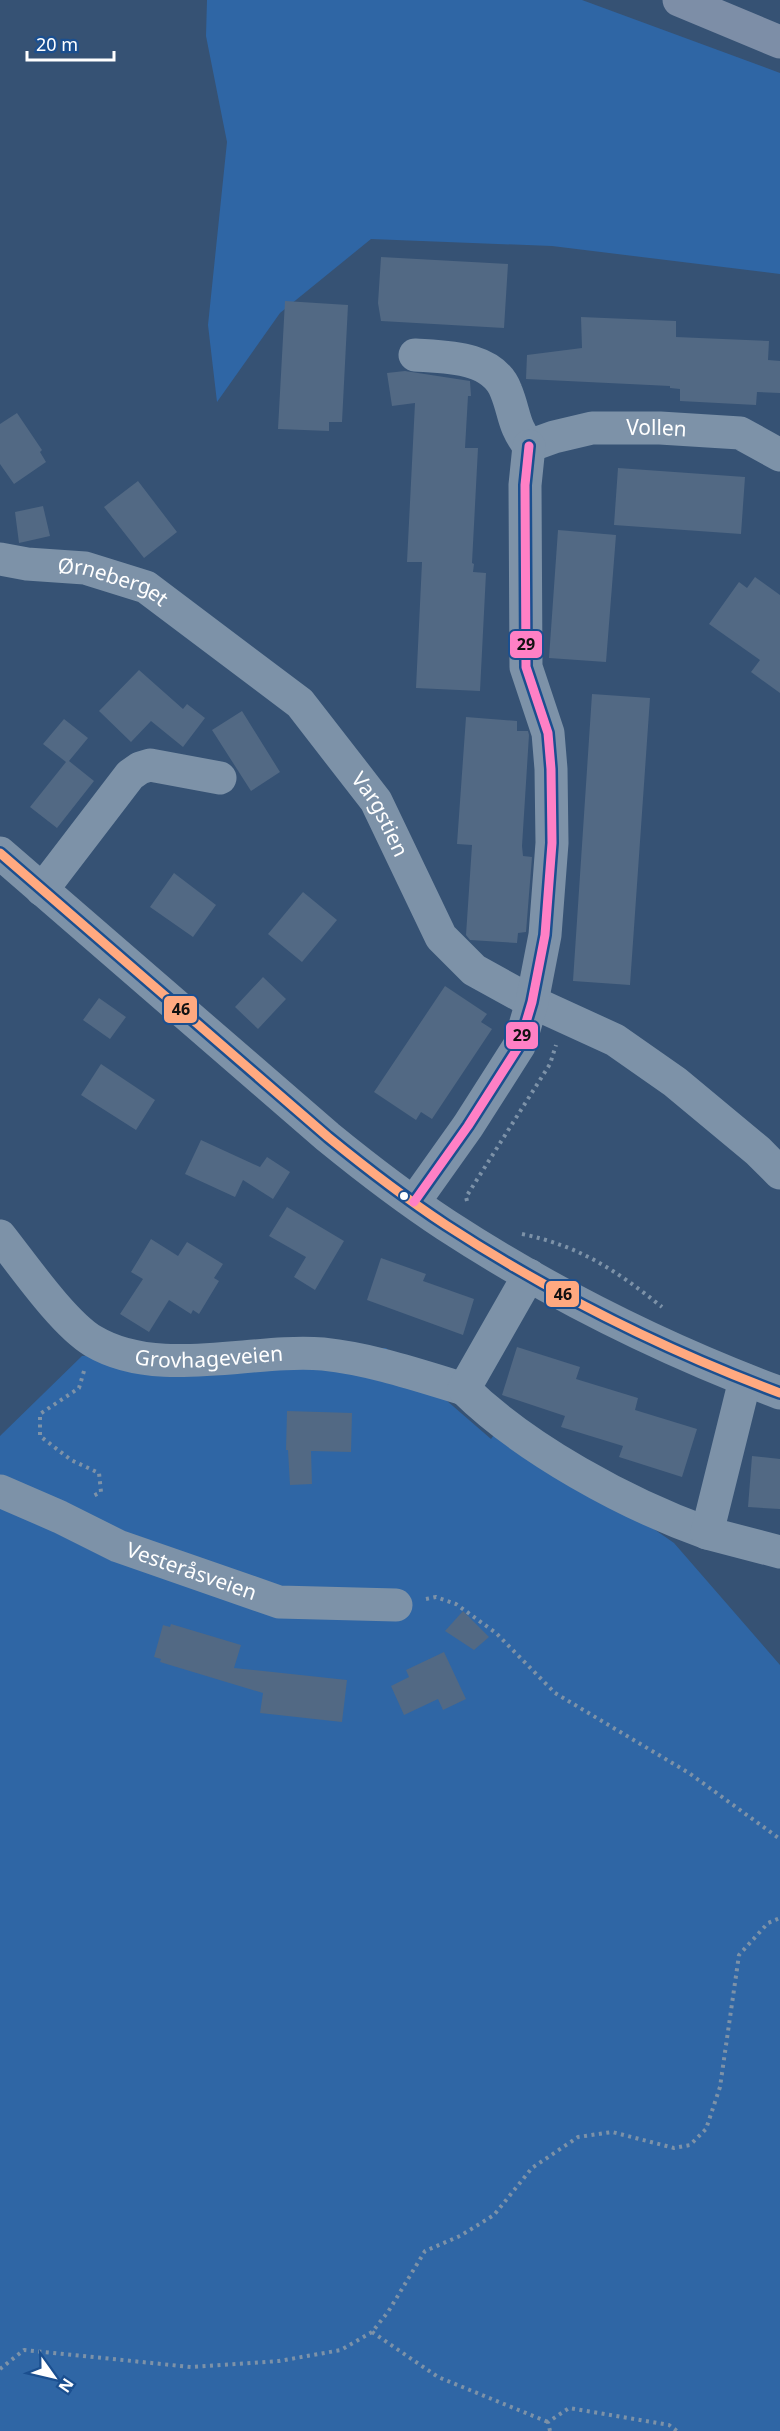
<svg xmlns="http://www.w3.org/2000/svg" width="780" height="2431" font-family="'Noto Sans',sans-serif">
  <rect width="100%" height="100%" fill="#365274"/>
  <!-- green -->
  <path fill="#2f66a5" d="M207,0H582L780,73V274L552,246L371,239L280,313L217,402L208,325L227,142L206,36Z
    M386,1348L491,1439L502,1424L674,1543L780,1665V2431H0V1436L82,1356Z"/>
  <!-- building -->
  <path fill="#526984" d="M381,257L508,264L504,328L381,321L378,303Z
    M285,301L348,305L342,422H329V431L278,429Z
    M581,317L676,321V337L769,341L768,360L780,361V393L757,392L756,405L680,401V389L670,388V386L526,379L527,355L582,348Z
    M405,371L470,381L471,396H468L465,448H478L472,563L474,564L473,572L486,573L480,691L416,688L422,562H407L415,403L392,406L387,373Z
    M17,413L42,450L40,452L46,462L14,484L0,464V424Z
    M618,468L745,477L741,534L614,525Z
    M138,481L177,532L144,558L104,507Z
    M43,506L50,536L19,543L15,512Z
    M558,530L616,535L606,662L549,658Z
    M755,577L780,595V693L751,672L760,660L709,624L739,582L747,588Z
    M139,670L183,709L187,704L205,718L183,747L151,721L131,742L99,711Z
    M592,694L650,698L630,985L573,981Z
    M242,711L280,772L251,791L212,730Z
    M466,717L517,721V731H528L529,735L522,846L523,856L532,857L526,932L518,933L517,943L470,940L466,935L472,845L457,844Z
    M64,719L88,738L69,761L94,781L57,828L30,807L66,762L43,744Z
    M174,873L216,905L193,937L150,907Z
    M303,892L337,920L302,962L268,934Z
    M263,977L286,999L258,1029L235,1007Z
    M445,986L487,1014L481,1022L492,1029L432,1119L421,1112L416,1120L374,1092Z
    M99,998L126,1017L110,1039L83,1020Z
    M101,1064L155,1100L136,1130L81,1095Z
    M201,1140L260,1167L267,1157L290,1172L273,1199L243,1180L235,1197L185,1174Z
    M287,1207L344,1241L315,1290L294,1277L306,1257L269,1236Z
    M151,1239L178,1256L187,1242L223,1264L214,1278L219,1281L199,1314L193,1310L191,1314L169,1300L149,1332L120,1314L143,1279L131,1272Z
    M381,1258L426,1274L423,1281L474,1299L463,1335L367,1300Z
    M517,1347L580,1367L576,1379L638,1398L635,1410L697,1429L682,1477L619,1457L623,1446L561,1427L565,1416L502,1395Z
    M287,1411L352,1413L351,1452L311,1451L312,1484L290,1485L288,1450H286Z
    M752,1456L780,1459V1509L748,1507Z
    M463,1611L489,1637L474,1650L445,1631Z
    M171,1624L241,1645L234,1668L347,1680L342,1722L260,1713L263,1693L160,1662L161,1659L154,1657L163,1625L170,1627Z
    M444,1652L466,1699L443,1710L438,1699L404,1715L391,1686L409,1677L406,1670Z"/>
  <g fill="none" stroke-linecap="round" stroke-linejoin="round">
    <!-- path -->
    <path stroke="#7d92a8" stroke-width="4" stroke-dasharray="3 4.5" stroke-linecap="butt" d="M467,1201L466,1197L550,1064L556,1045
      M522,1234C580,1246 617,1271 662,1307
      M84,1371L79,1388L40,1414V1436L71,1460L99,1473L101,1492L91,1497
      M426,1599L436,1597L456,1604L496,1633L555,1693L689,1773L780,1839
      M372,2332L438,2377L548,2422
      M0,2369L24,2350L191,2367L279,2361L341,2350L372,2332L388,2312L425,2251L460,2236L494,2215L532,2168L578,2137L612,2132L674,2148L690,2145L706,2129L720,2087L739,1955L768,1923L780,1918
      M550,2431L548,2422L569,2408L669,2425L677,2431"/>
    <!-- minor -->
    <g stroke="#7d92a8" stroke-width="33">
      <path id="s1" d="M415,355C445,357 493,356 506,391C515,413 513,426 529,446L554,437L592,428H660L740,433L780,455"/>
      <path id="s2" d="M0,559L27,564L85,568L146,587L300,703L376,801L441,937L474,970L532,1002L615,1040L675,1082L758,1151L780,1173"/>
      <path d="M0,853L328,1137C366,1168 405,1198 446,1225C549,1292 665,1350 780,1393"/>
      <path d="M42,890L130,775L140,768L150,765L220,778"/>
      <path d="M414,1202L468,1126L519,1046L532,1002L545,935L552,843L551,769L548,733L526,667L525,485L529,446"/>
      <path id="s3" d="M0,1236C23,1265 63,1323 93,1341C158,1380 252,1348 323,1354C371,1359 418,1375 464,1389"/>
      <path d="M529,1275L464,1389C525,1449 626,1504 707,1533"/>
      <path d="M745,1380L707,1533L780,1552"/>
      <path id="s4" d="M0,1491L60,1517L118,1546L279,1602L396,1605"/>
    </g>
    <!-- major -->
    <path stroke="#7d8ea7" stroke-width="33" d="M679,0L780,42"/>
    <defs>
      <path id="bus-1" d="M0,853L328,1137C366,1168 405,1198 446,1225C549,1292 665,1350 780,1393"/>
      <path id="bus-2" d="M414,1202L468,1126L519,1046L532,1002L545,935L552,843L551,769L548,733L526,667L525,485L529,446"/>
    </defs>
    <!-- bus-1 casing -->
    <use href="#bus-1" stroke="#1b4f8f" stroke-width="14"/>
    <!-- bus-2 casing -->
    <use href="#bus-2" stroke="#1b4f8f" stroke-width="14"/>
    <!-- bus-1 -->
    <use href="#bus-1" stroke="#ffa980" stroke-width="9"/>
    <!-- bus-2 -->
    <use href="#bus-2" stroke="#ff80c5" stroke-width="9"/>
  </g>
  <!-- markers -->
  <circle fill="#fff" stroke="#1b4f8f" stroke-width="2" cx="404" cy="1196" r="5"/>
  <g text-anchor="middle" stroke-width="5" stroke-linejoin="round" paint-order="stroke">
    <!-- street labels -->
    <g font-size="21" fill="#fff" stroke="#1b4f8f">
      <text dy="7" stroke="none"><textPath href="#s1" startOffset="294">Vollen</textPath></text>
      <text dy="7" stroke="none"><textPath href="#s2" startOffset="116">Ørneberget</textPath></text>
      <text dy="7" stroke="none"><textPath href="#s2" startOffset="480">Vargstien</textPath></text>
      <text dy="7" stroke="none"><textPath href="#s3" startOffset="260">Grovhageveien</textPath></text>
      <text dy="7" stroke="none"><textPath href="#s4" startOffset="208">Vesteråsveien</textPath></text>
    </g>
  </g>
  <g stroke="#1b4f8f" stroke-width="2">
    <rect x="509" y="630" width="34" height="29" rx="6" fill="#ff80c5"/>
    <rect x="163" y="995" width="35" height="29" rx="6" fill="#ffa980"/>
    <rect x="505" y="1021" width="34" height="29" rx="6" fill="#ff80c5"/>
    <rect x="545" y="1280" width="35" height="28" rx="6" fill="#ffa980"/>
  </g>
  <g font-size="16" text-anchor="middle" font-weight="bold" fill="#111">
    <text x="526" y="650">29</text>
    <text x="181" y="1015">46</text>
    <text x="522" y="1041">29</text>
    <text x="563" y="1300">46</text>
  </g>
  <!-- north arrow -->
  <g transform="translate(54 2377) rotate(124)" stroke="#1b4f8f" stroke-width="4.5" paint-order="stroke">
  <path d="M0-4.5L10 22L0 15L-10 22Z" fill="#ffffff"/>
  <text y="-9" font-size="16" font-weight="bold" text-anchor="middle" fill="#ffffff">N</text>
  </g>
  <!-- scale -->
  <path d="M27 51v9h87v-9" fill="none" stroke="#ffffff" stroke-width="3"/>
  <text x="36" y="51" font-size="18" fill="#ffffff" stroke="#1b4f8f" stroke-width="4.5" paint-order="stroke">20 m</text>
</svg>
